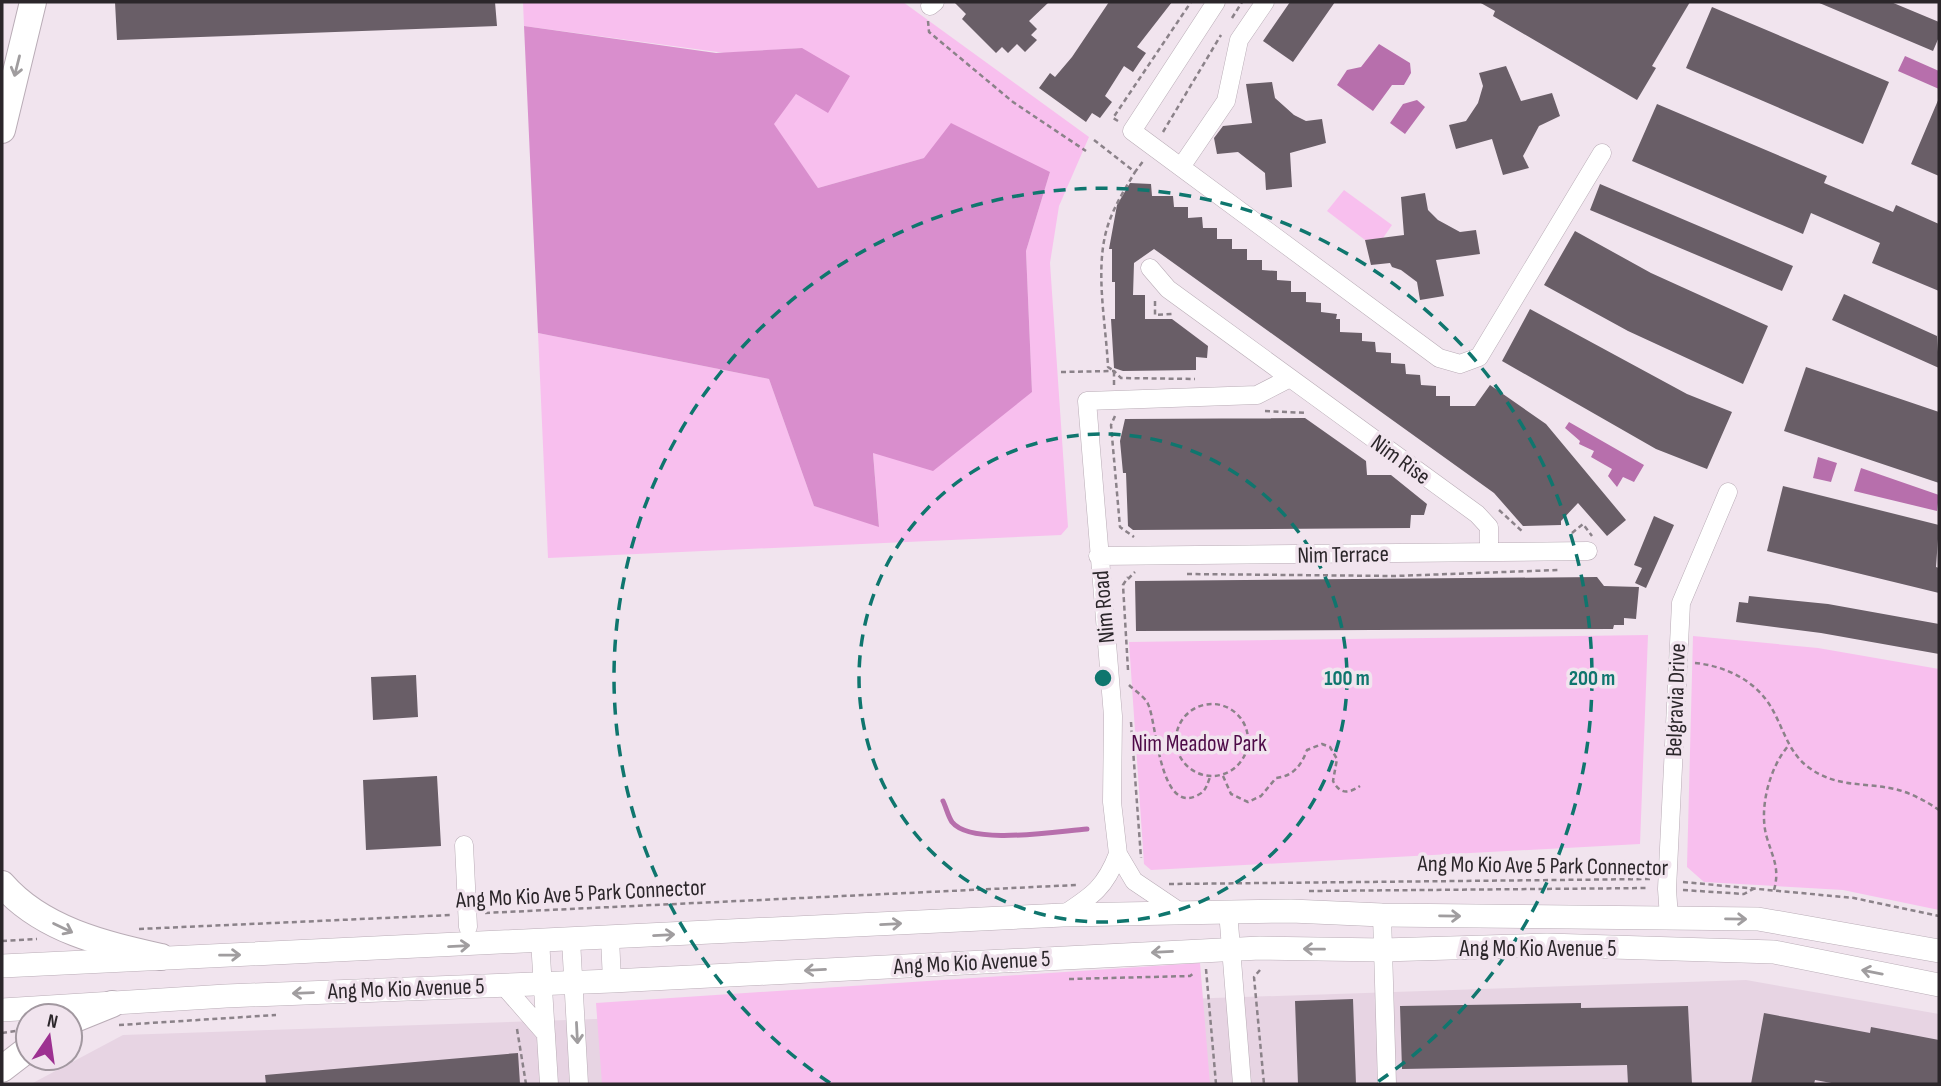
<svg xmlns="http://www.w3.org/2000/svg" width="1941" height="1086" font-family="'Sofia Sans Condensed',sans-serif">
  <rect width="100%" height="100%" fill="#f1e4ee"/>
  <!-- built -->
  <path fill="#e7d4e3" d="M1746,980L1939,1014V1084H31L123,1035Z"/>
  <!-- green -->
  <path fill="#f8bfee" d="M523,2H903L1089,137L1059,206L1050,263L1068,527L1061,535L548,558L538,333L769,379L814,506L879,526L873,453L1032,392L1026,251L1050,172L924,158L818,188L773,124L796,94L802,48L725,53L524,26Z
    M1344,190L1392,225L1383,238L1365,240L1327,211Z
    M1648,635L1640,844L1151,870L1144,864L1129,642Z
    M1693,636L1818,648L1939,669V910L1843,890L1704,882L1687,867Z
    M1200,963L1210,1084H602L596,1003Z"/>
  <!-- forest -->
  <path fill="#d98ecd" d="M524,26L716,53L802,48L850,76L828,113L796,94L774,124L818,188L924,158L951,123L1050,172L1026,251L1032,392L933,471L873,453L879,527L814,506L769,379L538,333Z"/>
  <!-- water -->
  <path fill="#b76fac" d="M1379,44L1410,63L1411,73L1404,85H1392L1373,111L1337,85L1347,70L1361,67Z
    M1905,56L1939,71V89L1898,71Z
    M1417,100L1425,107L1405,134L1390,123L1403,104Z
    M1569,422L1644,465L1634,482L1623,477L1617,487L1608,476L1612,469L1591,457L1594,451L1579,444L1580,441L1565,428Z
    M1818,457L1837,463L1831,482L1813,478Z
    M1861,468L1939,495L1937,511L1854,491Z"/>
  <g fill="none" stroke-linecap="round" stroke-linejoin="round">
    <!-- stream -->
    <path stroke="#b76fac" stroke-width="5" d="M943,801C946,807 948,816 952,822C971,846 1058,831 1087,829"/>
  </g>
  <!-- building -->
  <path fill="#695e67" d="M115,2H495L497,26L117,40Z
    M954,2H1049L1029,21L1037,29L1031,35L1037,40L1025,52L1017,44L1008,53L1002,47L996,53L962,19L966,14Z
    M1109,2H1172L1137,47L1146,53L1139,63L1133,72L1124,66L1105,96L1112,102L1100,118L1092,113L1086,122L1039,88L1050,73L1055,77L1072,57Z
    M1290,2H1335L1293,62L1263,41Z
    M1479,2H1690L1652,66L1656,68L1637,100L1493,16L1495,11Z
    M1817,2H1891L1939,22V37L1933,51Z
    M1712,7L1889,82L1863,144L1686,68Z
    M1506,66L1521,101L1552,93L1560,116L1539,126L1523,156L1529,168L1503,175L1492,139L1456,149L1449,125L1466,121L1478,103L1483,86L1479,73Z
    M1272,82L1275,98L1294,115L1306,121L1322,119L1326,143L1290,153L1292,187L1266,190L1265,173L1238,152L1217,154L1214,138L1223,126L1252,123L1246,84Z
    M1939,98V176L1911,164Z
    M1657,104L1827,176L1824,183L1893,212L1896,205L1939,224V291L1872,263L1880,243L1811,213L1803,234L1632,161Z
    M1130,183L1151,184L1152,196H1173L1174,207H1188V218L1202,217L1203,228H1217V239H1232V249H1247V260H1262V270L1277,271V280L1291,281V292H1306V302L1321,303V312L1337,314L1336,319H1340V332L1362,333V341L1375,342L1376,352L1391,353V363L1405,364L1406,374L1420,375L1421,385L1436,386V396H1450V406H1475L1490,385L1546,424L1626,520L1607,536L1578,503L1561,521V525L1523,526L1494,493L1154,249L1134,263L1133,295H1145V319H1172L1208,346L1207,358L1196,357V370L1123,371L1114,368L1111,319H1115V282H1112V249H1109L1117,205Z
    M1600,184L1793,266L1782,291L1590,210Z
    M1425,193L1428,210L1438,220L1460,232L1476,230L1480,254L1436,260L1444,296L1420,300L1417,282L1401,270L1392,267L1390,263L1371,265L1365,240L1404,235L1401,197Z
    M1575,231L1651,273L1768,326L1743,384L1628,331L1544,285Z
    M1844,294L1937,336L1939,368L1832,320Z
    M1530,309L1687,394L1732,412L1707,469L1656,449L1502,361Z
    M1806,367L1939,412V483L1784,431Z
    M1305,418L1366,461L1367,475H1391L1427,504L1424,515H1411L1410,528L1133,530L1128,526L1126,473H1123L1120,441L1125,419Z
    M1783,486L1939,525L1936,567L1939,568V593L1767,551Z
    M1654,516L1674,525L1646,588L1635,583L1642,568L1634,565Z
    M1597,577L1604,586L1639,587L1636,619L1624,618V625H1614L1613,629L1136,631L1135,581Z
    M1749,596L1828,604L1939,624V654L1821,633L1736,622L1739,602L1748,603Z
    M416,675L418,717L373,720L371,677Z
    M437,776L441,846L366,850L363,780Z
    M1353,999L1356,1084H1298L1295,1001Z
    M1581,1003V1008L1688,1006L1692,1084H1628L1627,1065L1402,1069L1400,1006Z
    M1764,1013L1870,1033L1871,1027L1939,1040V1084H1837L1815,1080L1814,1084H1751Z
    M518,1053L520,1084H266L265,1075Z"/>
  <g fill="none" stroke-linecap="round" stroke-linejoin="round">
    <defs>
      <path id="minor" d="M1216,2L1132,131L1439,358L1460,364L1479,357L1602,153
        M930,6L935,2
        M1181,167L1226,101L1239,40L1265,2
        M1150,268L1168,289L1477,514L1489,527V552
        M1098,556L1588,551
        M464,845L468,927
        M1118,854L1112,802L1113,716L1087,401L1257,395L1290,378
        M1228,911L1242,1084
        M1063,915C1092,896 1105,888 1118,854L1134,881L1180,912
        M1382,915L1387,1084
        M1669,918L1667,889L1681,603L1728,492
        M610,938L612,981
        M540,940L549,1084
        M571,940L579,1084
        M503,985L546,1034"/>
      <path id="major" d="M2,966L1063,915L1291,911L1382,915L1758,919L1939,951
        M2,1010L226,996L612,981L1260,948L1383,950L1547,945L1774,952L1939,985"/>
      <path id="highway" d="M2,130L33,2
        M2,884C42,930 104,944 161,957
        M70,1021L112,1004
        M2,1069L28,1049"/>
    </defs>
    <!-- minor casing -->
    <use href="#minor" stroke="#b9acb6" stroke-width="19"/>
    <!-- major casing -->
    <use href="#major" stroke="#b9acb6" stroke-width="24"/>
    <!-- highway casing -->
    <use href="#highway" stroke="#b9acb6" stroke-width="28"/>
    <!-- path -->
    <path stroke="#8b8289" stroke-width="2.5" stroke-dasharray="5 3.5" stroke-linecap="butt" d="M1232,18L1242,2
      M928,21L929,32L1013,102L1086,151
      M1118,121L1113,118L1191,2
      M1163,132L1221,35
      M1094,140L1135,172L1144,160
      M1155,301V315L1173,314
      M1061,372L1114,371L1121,378L1195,379
      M1114,385V371L1108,367C1106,325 1096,277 1105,236C1110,213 1123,192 1135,172
      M1265,411L1307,413
      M1115,416L1111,425L1120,527L1134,537
      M1499,510L1524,533
      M1572,533L1583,524L1592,536
      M1187,574L1395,576L1558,570
      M1128,579L1135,572
      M1695,663C1725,666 1755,680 1771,707C1783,727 1788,752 1808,767C1836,788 1863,782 1895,789C1911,793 1926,801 1939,810
      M1128,670L1123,585L1128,577
      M1129,685C1134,690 1145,697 1148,704C1157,722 1159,816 1198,795C1206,791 1207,785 1210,777
      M1176 740a36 36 0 1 1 72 0a36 36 0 1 1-72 0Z
      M1131,722L1141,858
      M1133,748L1154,737L1175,745
      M1223,776L1231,794L1248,802L1261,796L1276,778C1293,776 1301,766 1307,750L1322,744L1330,747L1337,759L1333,781C1340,794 1348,794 1360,786
      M1683,882L1854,898L1939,916
      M1169,884L1652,879
      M1683,890L1744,894L1755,888
      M1774,890C1780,869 1773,858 1767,838C1758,809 1770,766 1789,745
      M1309,891L1649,888
      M485,913L1076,885
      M139,929L451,915
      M2,941L37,939
      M1206,969L1216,1084
      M1260,970L1254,977L1264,1084
      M1069,979L1190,976L1195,972
      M119,1025L276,1015
      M517,1029L526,1084
      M2,1033L16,1031"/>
    <!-- minor -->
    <use href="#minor" stroke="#fff" stroke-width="18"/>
    <!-- major -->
    <use href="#major" stroke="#fff" stroke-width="23"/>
    <!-- highway -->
    <use href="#highway" stroke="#fff" stroke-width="26"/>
  </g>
  <!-- one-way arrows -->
  <defs><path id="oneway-shaft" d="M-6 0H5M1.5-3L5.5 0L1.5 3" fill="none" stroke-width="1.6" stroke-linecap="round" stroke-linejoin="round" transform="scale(1.75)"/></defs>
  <g stroke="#a09d9f">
    <use href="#oneway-shaft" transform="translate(17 66) rotate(104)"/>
    <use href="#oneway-shaft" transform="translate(1450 916) rotate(1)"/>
    <use href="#oneway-shaft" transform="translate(1736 919) rotate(1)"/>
    <use href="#oneway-shaft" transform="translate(891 924) rotate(-3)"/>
    <use href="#oneway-shaft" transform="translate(63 928) rotate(26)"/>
    <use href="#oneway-shaft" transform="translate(664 935) rotate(-3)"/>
    <use href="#oneway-shaft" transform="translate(459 946) rotate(-3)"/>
    <use href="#oneway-shaft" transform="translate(1314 949) rotate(-179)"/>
    <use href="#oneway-shaft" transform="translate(1162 952) rotate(177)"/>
    <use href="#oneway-shaft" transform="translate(230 955) rotate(-1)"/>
    <use href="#oneway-shaft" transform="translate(815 970) rotate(177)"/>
    <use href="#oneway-shaft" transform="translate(1872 972) rotate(-169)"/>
    <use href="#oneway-shaft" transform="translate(303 993) rotate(178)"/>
    <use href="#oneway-shaft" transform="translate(577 1033) rotate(87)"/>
  </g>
  <!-- distance rings -->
  <g fill="none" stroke="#0f766e" stroke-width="3.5" stroke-dasharray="12 9">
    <circle cx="1103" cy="678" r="244"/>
    <path d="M830 1083A489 489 0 1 1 1376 1083"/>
  </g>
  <g text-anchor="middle" stroke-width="7" stroke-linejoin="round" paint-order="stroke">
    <!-- street labels -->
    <g font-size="23" fill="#2b262a" stroke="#f1e4ee">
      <text transform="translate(1401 459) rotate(36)" y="8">Nim Rise</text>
      <text transform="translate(1343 554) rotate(-1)" y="8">Nim Terrace</text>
      <text transform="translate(1103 607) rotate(-95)" y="8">Nim Road</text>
      <text transform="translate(1675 700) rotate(-88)" y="8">Belgravia Drive</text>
      <text transform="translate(1543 865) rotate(1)" y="8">Ang Mo Kio Ave 5 Park Connector</text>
      <text transform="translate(581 893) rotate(-3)" y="8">Ang Mo Kio Ave 5 Park Connector</text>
      <text x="1538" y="956">Ang Mo Kio Avenue 5</text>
      <text transform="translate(972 962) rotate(-3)" y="8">Ang Mo Kio Avenue 5</text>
      <text transform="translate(406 988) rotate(-2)" y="8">Ang Mo Kio Avenue 5</text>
    </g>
    <!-- park labels -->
    <g font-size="23" fill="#4e0b48" stroke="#f1e4ee">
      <text x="1199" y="751">Nim Meadow Park</text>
    </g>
  </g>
  <circle cx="1103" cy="678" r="10" fill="#0f766e" stroke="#f1e4ee" stroke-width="3.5"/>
  <g font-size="21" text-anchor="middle" font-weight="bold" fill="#0f766e" stroke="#f1e4ee" stroke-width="7" stroke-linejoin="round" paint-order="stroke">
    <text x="1347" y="685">100 m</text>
    <text x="1592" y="685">200 m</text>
  </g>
  <!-- border -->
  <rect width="1941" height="1086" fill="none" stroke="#2b262a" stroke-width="7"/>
  <!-- north arrow -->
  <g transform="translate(49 1037) rotate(13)"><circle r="33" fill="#f1e4ee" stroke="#a298a0" stroke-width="2"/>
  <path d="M0-5L12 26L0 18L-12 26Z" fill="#9d3191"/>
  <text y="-10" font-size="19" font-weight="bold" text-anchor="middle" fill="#2b262a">N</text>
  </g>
</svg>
